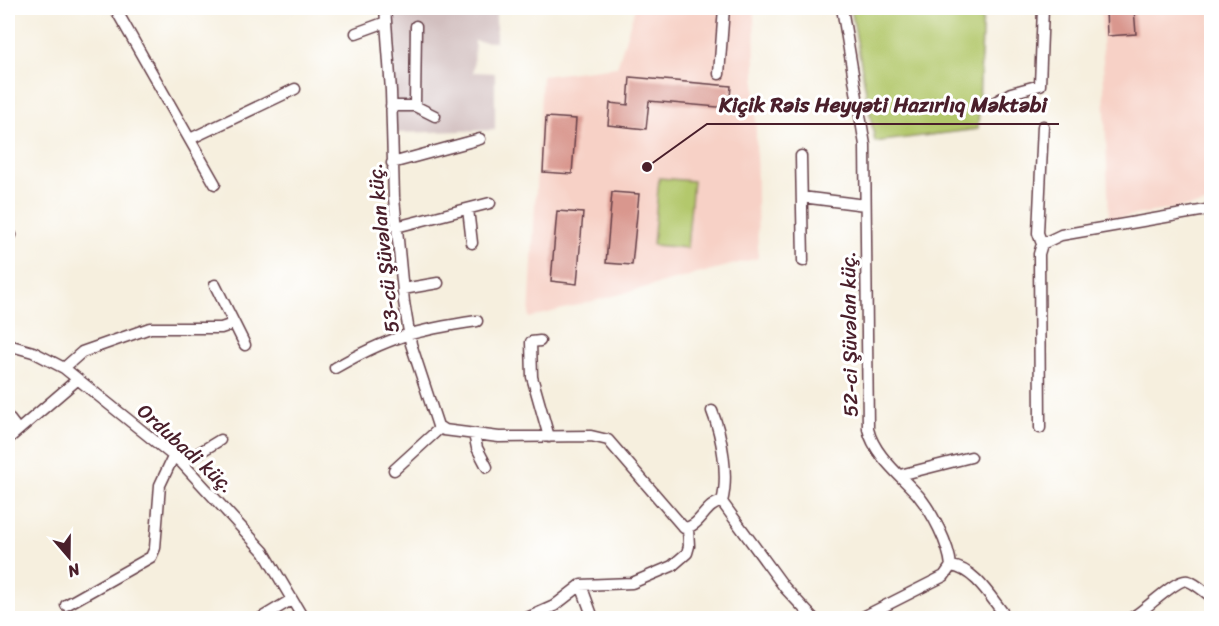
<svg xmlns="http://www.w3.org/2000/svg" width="1219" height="626" font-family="Sriracha,sans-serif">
  <rect width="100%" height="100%" fill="#fff"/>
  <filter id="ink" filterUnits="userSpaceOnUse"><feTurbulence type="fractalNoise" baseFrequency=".0167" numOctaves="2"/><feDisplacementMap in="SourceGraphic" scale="12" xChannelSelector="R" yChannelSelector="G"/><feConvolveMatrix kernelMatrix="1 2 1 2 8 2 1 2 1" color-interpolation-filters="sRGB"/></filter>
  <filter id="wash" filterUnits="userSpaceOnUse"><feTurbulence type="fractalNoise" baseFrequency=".008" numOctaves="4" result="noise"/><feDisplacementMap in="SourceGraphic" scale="24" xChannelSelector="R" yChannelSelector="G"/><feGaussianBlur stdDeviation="1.35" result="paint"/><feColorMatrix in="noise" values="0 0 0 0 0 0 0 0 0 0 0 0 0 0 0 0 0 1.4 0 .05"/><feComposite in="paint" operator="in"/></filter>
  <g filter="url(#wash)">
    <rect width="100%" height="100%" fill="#f6efde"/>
    <!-- built -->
    <path fill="#f7d1c6" d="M635,8H754L758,258L529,318L542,76L617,67Z
      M1101,8H1211V203L1109,219Z"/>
    <!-- industrial -->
    <path fill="#d2bfbf" d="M462,8H496V42L475,41L473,72L495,73V130L396,133L390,14Z"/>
    <!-- green -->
    <path fill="#b3c86c" stroke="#7e744c" stroke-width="1.5" d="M851,8H983L978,129L875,142Z
      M659,178L693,181L687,248L653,245Z"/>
    <g id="blocks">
      <!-- building -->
      <path fill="#d9978e" d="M1106,8H1134L1136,34L1107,36Z
        M630,77L731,86L729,108L649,101L646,129L608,125L610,103L628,105Z
        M546,117L576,119L572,174L543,172Z
        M612,192L639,194L632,265L606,263Z
        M557,211L583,213L577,284L551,281Z"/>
    </g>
  </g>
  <g filter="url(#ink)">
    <use href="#blocks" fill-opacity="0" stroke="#643e46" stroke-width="1.5"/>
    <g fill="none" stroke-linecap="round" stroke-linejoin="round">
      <defs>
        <path id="minor" d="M115,8L215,184
          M385,8L391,91L394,198L404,302L411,344L438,426L444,430L499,437L591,436L608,440L684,528C701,527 705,503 722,502L785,588L813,618
          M842,8L865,145L868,429C874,455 900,475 918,495C932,512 949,544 951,566L944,576L861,618
          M356,33L386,22
          M719,74L724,8
          M990,105L1011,93L1040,85L1043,8
          M391,106H415L416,26
          M415,106L435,116
          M190,139L295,89
          M801,156L803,261
          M392,163L480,139
          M802,197L865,205
          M468,209L472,243
          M396,227L490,203
          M8,236L11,235
          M1042,244L1038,233L1043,126
          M215,285L245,345
          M403,289L438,283
          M540,341L531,342L532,377L549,437
          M8,345L33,352L64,368L182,463L264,552L303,618
          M64,368L82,352L150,328H221L233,324
          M335,368C388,337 416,330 477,321
          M712,411C722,436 729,475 722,502
          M8,417L18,430
          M1040,428L1039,254L1042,244L1061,235L1212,209
          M474,434L477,448L487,467
          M8,439L78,379
          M182,463L220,440
          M394,470L440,428
          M900,475L971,457
          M951,566C976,569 992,600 1007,618
          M581,585L593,618
          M66,605L151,557L155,548L160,485L174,455
          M261,618L291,600
          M527,618L554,606L581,585L632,583L672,566L687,553L689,546L688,529
          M1131,618C1144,612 1177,577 1188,581C1197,584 1204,592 1212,597"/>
      </defs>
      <!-- minor casing -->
      <use href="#minor" stroke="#643e46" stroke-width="13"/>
      <!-- minor -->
      <use href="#minor" stroke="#fff" stroke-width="10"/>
    </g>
  </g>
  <g text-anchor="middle" stroke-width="6" stroke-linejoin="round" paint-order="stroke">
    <!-- street labels -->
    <g font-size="20" fill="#4a1f2b" stroke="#fff">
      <text transform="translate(383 248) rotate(-96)" y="7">53-cü Şüvəlan küç.</text>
      <text transform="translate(849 334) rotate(-91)" y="7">52-ci Şüvəlan küç.</text>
      <text transform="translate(186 448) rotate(42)" y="7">Ordubadi küç.</text>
    </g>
  </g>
  <!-- callouts -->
  <path fill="none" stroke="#4a1f2b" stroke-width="2" d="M647 167L707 124H1059"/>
  <circle fill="#4a1f2b" stroke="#fff" stroke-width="2" cx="647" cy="167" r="6"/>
  <g font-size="21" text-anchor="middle" font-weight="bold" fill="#4a1f2b" stroke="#fff" stroke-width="6" stroke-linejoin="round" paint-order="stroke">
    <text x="883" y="112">Kiçik Rəis Heyyəti Hazırlıq Məktəbi</text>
  </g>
  <!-- margin -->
  <rect width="1219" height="626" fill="none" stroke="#fff" stroke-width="30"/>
  <!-- north arrow -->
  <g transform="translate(69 557) rotate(160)" stroke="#ffffff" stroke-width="4.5" paint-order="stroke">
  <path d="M0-4.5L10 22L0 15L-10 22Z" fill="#4a1f2b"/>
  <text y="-9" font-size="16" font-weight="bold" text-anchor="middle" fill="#4a1f2b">N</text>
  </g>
</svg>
